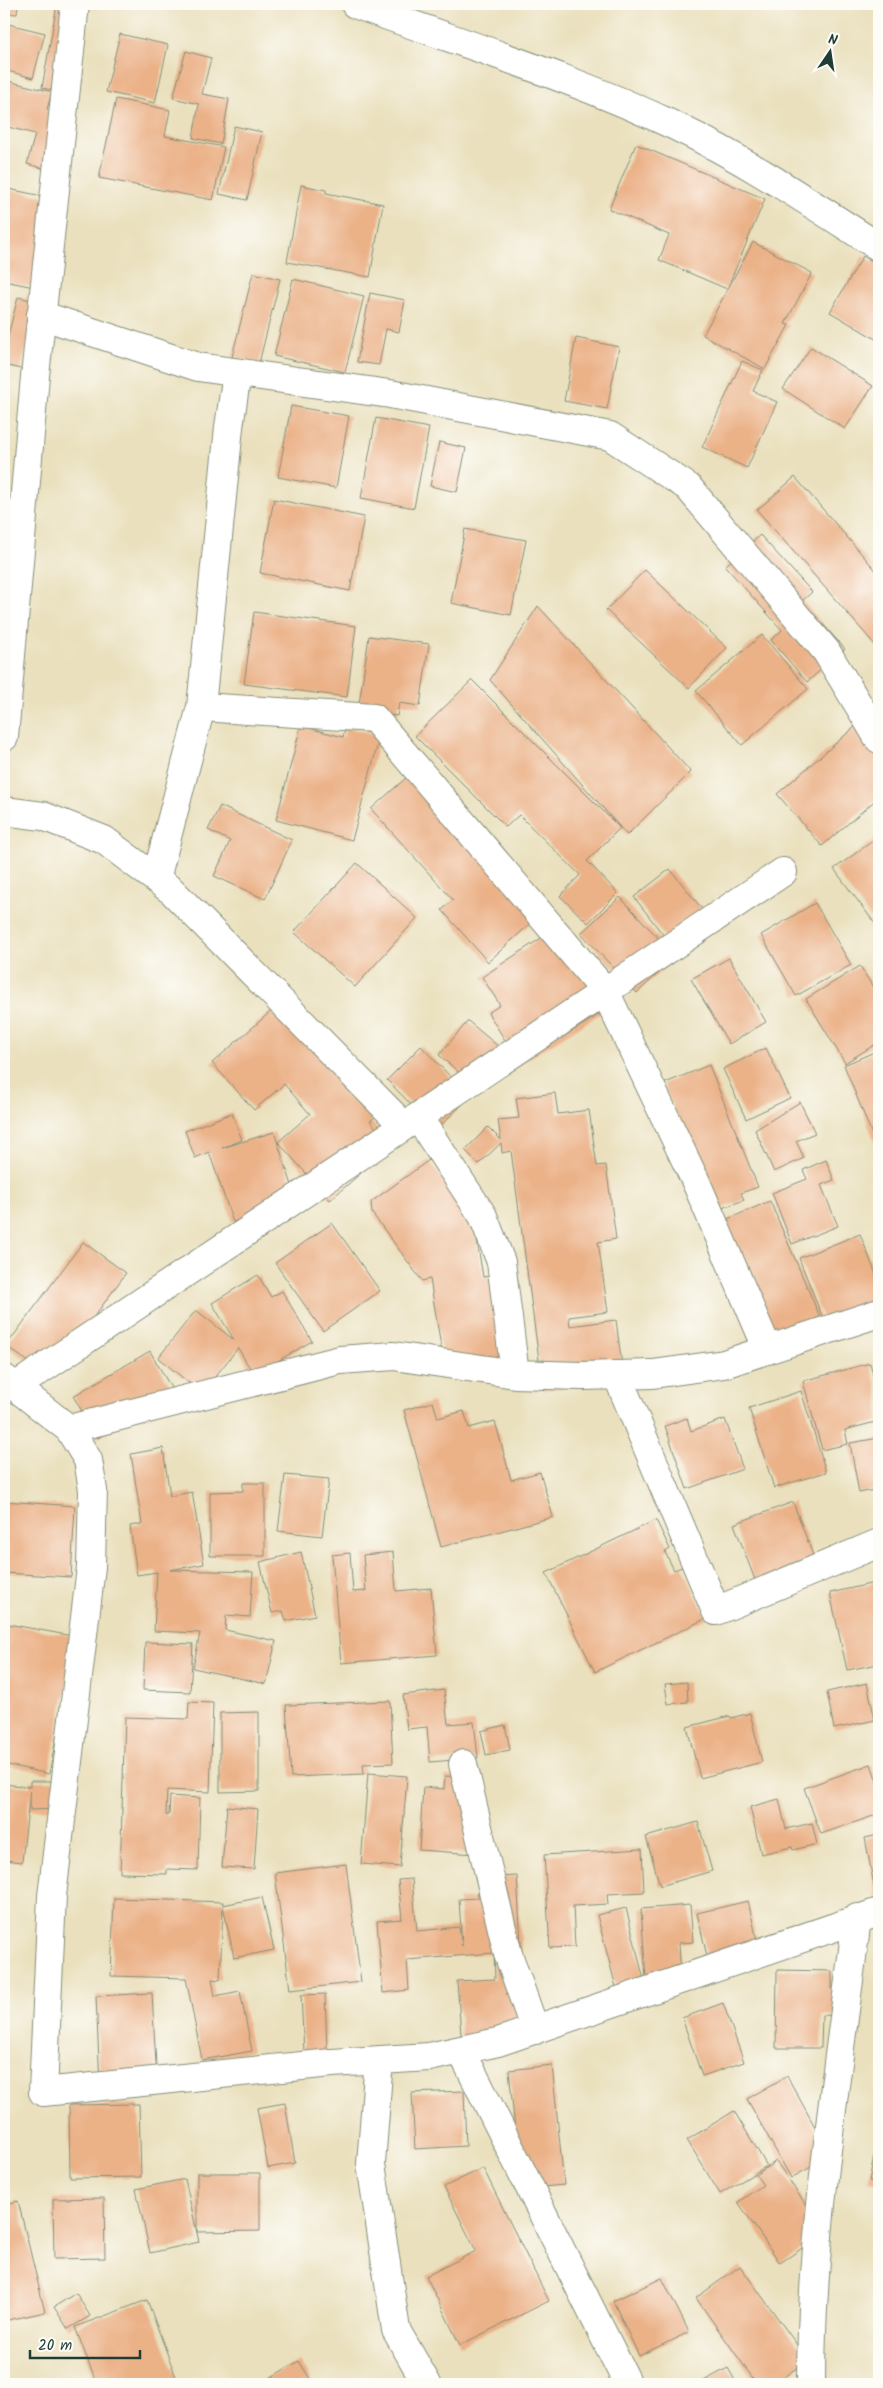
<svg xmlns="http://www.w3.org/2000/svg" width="883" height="2388" font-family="Kalam,sans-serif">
  <rect width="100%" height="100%" fill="#fdfcf7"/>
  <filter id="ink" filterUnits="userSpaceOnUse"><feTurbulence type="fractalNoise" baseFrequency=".02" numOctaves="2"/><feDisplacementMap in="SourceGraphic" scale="10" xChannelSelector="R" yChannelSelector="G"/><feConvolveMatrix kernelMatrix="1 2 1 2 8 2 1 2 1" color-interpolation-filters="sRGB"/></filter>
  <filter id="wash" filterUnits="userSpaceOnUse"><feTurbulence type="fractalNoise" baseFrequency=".0096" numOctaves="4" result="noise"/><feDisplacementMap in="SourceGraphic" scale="20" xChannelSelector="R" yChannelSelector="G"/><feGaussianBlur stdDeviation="1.12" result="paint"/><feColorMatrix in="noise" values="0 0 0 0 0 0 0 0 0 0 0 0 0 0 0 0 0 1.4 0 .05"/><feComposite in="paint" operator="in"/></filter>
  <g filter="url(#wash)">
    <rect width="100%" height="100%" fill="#eae0bd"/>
    <g id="blocks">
      <!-- building -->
      <path fill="#ebb187" d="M4,4H18L17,14L4,13Z
        M57,4H84L67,93L42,88Z
        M4,23L45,33L33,78L4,70Z
        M120,34L168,45L155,103L106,92Z
        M186,51L211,58L202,94L229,99L221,144L193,138L199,104L173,98Z
        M4,80L52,92L47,109L70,114L57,172L27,164L35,134L4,126Z
        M116,99L170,110L165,136L224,147L213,200L99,178Z
        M234,126L262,132L247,200L219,194Z
        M636,144L765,199L727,289L659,260L669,235L609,209Z
        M301,185L326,190V193L383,204L370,277L287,262Z
        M4,188L56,199L39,288L4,281Z
        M753,242L812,273L785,324L789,325L765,369L703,335Z
        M863,256L879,265V341L830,312Z
        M253,273L280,279L259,363L232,357Z
        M293,279L364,296L345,372L274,356Z
        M370,293L405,300L399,332L386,329L379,365L357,362Z
        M18,297L38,302L21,369L4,365V351Z
        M576,338L619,347L607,409L564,401Z
        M811,347L873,386L845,429L783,389Z
        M742,361L763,370L753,391L777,402L747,468L702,447Z
        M291,406L349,416L336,488L278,477Z
        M376,418L429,428L414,508L361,498Z
        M439,442L466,448L457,492L430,486Z
        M795,477L879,574V645L877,647L757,510Z
        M274,499L364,517L350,591L260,573Z
        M465,529L526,540L511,615L451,603Z
        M760,535L812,592L802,601L845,649L807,682L771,640L782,630L725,566Z
        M645,570L727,648L689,688L606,610Z
        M538,606L691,772L627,835L490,680Z
        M254,612L356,626L347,697L244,684Z
        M762,635L808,689L742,745L696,691Z
        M369,636L429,644L420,706L399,703L397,716L358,711Z
        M472,680L620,828L587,861L618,893L588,923L560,896L580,875L519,815L506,827L415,736Z
        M879,706V797L822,846L777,794Z
        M301,726L343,737L346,727L380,736L352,840L276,820Z
        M416,769L544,911L488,962L442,910L453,900L371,809Z
        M220,806L292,840L265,899L214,876L230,841L208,830Z
        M878,837L879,839V929L834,869Z
        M357,863L417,918L355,987L294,932Z
        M670,869L715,925L678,954L634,897Z
        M620,897L676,957L637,993L581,933Z
        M815,903L851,965L796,996L761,935Z
        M555,929L606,1010L520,1064L488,1013L500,1005L482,977Z
        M729,958L766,1022L729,1044L691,979Z
        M860,966L879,997V1042L845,1063L806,999Z
        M277,1006L387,1106L370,1121L392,1146L330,1200L278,1142L310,1114L284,1084L254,1110L212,1063Z
        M468,1021L511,1057L481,1092L439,1055Z
        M421,1046L470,1097L436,1130L387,1080Z
        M766,1048L790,1098L746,1119L723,1069Z
        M879,1050V1152L844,1065Z
        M709,1065L758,1187L741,1193L744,1200L717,1210L663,1084Z
        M555,1093L558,1114L589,1110L597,1166L606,1165L616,1239L598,1242L608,1312L569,1317L570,1326L616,1320L624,1381L543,1390L511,1151L502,1153L501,1143L479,1164L465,1150L488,1127L501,1140L498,1120L519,1118L516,1098Z
        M800,1102L815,1133L796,1141L804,1158L774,1172L755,1130Z
        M232,1113L242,1140L222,1148L274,1132L297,1200L233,1222L209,1152L195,1158L185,1131Z
        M429,1160L474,1222L483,1277L503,1274L517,1364L443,1359L430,1279L422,1281L372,1213L371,1202Z
        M826,1160L834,1180L821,1185L838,1226L792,1244L772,1193L807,1179L803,1170Z
        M770,1201L826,1331L776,1352L721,1222Z
        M332,1223L380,1291L323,1331L275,1263Z
        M860,1234L879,1282V1308L827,1329L799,1258Z
        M83,1242L126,1273L50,1377L6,1346Z
        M258,1275L271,1297L282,1291L312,1341L254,1375L238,1348L202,1393L158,1358L196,1310L234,1340L212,1303Z
        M150,1351L174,1393L98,1438L73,1396Z
        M870,1363L879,1397V1421L845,1430L848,1444L822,1450L803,1381Z
        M801,1391L826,1472L774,1488L749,1408Z
        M433,1402L438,1418L464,1411L469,1428L495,1421L511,1480L540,1472L553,1517L441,1547L404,1410Z
        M687,1418L691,1431L725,1419L743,1469L687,1489L665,1426Z
        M879,1438V1489L859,1493L850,1443Z
        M163,1448L170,1496L192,1492L204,1564L170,1570L253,1572L250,1617L226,1615L225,1630L276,1641L266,1684L193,1668L200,1633L154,1631L157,1572L137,1575L130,1526L142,1524L131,1454Z
        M285,1475L329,1479L322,1536L278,1531Z
        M243,1483H265V1556H210V1492L243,1491Z
        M4,1501L75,1506L71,1577L4,1573Z
        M793,1502L817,1566L758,1588L734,1524Z
        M656,1520L670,1549L665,1552L674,1570L682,1567L707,1618L595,1672L546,1573Z
        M301,1552L315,1615L286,1621L283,1611L272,1613L260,1562Z
        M393,1552L396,1591L431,1588L437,1655L341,1663L332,1555L350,1553L353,1592L366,1591L363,1555Z
        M879,1582V1664L847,1670L830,1593Z
        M8,1624L83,1638L64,1698L49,1774L4,1764V1642Z
        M145,1642L193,1644L190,1692L143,1690Z
        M687,1682L688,1702L668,1704L665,1684Z
        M867,1683L875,1720L834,1729L827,1692Z
        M444,1690L448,1724L474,1722L478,1758L430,1762L427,1727L407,1729L403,1695Z
        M390,1701L393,1763L363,1764L364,1774L291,1777L286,1705Z
        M189,1702L213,1703L210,1792L167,1790L166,1815H169L170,1796L200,1798L198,1870L167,1869V1874L120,1873L125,1717L188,1719Z
        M259,1712V1791L220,1792V1713Z
        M750,1713L762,1762L700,1778L687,1727L730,1716L731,1718Z
        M505,1725L510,1750L486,1755L481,1731Z
        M871,1764L879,1787V1814L821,1834L804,1788Z
        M368,1773L407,1776L400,1867L361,1864Z
        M445,1776L481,1778L475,1854L419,1850L423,1787L444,1789Z
        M30,1781H61V1809L30,1810V1791L22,1862L4,1860V1784L30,1787Z
        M779,1799L786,1829L812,1823L817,1844L793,1850L792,1847L761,1854L750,1807Z
        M227,1806L258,1809L254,1869L222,1867Z
        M698,1822L712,1871L660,1886L646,1837Z
        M879,1835V1907H878L865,1838Z
        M642,1849L644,1892L607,1894L608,1904L573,1906L575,1947L550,1948L544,1855Z
        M346,1864L361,1982L290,1990L275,1873Z
        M517,1876L527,2044L462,2048L457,1981L495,1979L494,1953L407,1960L409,1990L383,1993L377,1921L402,1919L398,1880L412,1879L417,1931L459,1927L462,1946L459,1899L478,1898L477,1878Z
        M262,1897L274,1950L234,1958L223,1906L220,1980L212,1979L215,1996L240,1991L252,2051L202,2060L186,1978L111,1976L114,1898L223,1902V1905Z
        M748,1901L760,1953L709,1965L697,1913Z
        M690,1905L693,1942L679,1943L681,1976L646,1979L641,1909Z
        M626,1908L645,1984L617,1991L597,1915Z
        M777,1970L832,1971V1989H844V2016L822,2015L821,2048H776Z
        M152,1993L157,2083L100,2085L96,1996Z
        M325,1994L327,2051L304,2052L301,1995Z
        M723,2003L744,2062L702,2076L682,2018Z
        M552,2065L564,2185L521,2189L509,2070Z
        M787,2076L831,2156L791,2178L747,2099Z
        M464,2091L466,2146L415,2149L412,2093Z
        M285,2103L295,2163L268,2168L257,2108Z
        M139,2104L141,2177L70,2178L69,2105Z
        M734,2111L767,2166L720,2194L687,2140Z
        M878,2135H879V2183L869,2181Z
        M776,2161L825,2233L780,2263L738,2202L763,2185L756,2175Z
        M483,2168L549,2301L460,2345L426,2276L476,2251L444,2187Z
        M197,2173H260V2231L197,2232Z
        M185,2179L199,2242L150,2253L136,2189Z
        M104,2198L105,2258L54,2259L53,2199Z
        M18,2201L45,2312L4,2321V2204Z
        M740,2266L808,2360L774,2384H757L696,2298Z
        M662,2278L689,2332L639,2356L613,2301Z
        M76,2293L90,2316L68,2329L54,2307Z
        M147,2300L176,2377L157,2384H97L75,2327Z
        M299,2361L313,2384H259Z
        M728,2368L737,2384H698Z"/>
    </g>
  </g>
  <g filter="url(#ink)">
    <use href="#blocks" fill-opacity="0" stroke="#848e78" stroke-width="1"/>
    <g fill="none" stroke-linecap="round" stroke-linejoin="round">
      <defs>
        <path id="street" d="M355,4C463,44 573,77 677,127C748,161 813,205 879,247
          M41,315L198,367L390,394L610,436L688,487L826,651L879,739
          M201,707L374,718L605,991L696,1182L768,1350
          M4,737L35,376L75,4
          M4,811L43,816L104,840L172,891L404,1126
          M156,879L201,707L229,427L237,373
          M418,1117L483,1216L501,1262L515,1374
          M617,1375L716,1611L879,1543
          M4,1378L69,1429L88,1460L93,1490L91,1567L52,1896L43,2092L332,2063L429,2057L498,2042L879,1912
          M15,1387L783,872
          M69,1429L340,1360L394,1356L515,1374L582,1376L653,1374L724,1364L879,1313
          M463,1764L508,1954L535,2030
          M461,2050L628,2384
          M379,2060L371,2164L396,2330L427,2384
          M811,2384C811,2228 838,2073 857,1918"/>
      </defs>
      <!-- street casing -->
      <use href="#street" stroke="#848e78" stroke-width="30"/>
      <!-- street -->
      <use href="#street" stroke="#fff" stroke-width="28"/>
    </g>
  </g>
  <!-- margin -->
  <rect width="883" height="2388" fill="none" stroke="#fdfcf7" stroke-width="20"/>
  <!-- north arrow -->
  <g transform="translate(830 52) rotate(13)" stroke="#fdfcf7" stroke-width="4" paint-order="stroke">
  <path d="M0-4L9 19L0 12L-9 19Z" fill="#1f3d34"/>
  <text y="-8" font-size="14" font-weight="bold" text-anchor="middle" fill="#1f3d34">N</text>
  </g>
  <!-- scale -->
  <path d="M30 2350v8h110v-8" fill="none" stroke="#1f3d34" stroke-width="2.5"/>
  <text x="38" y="2350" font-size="15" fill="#1f3d34" stroke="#fdfcf7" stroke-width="4" paint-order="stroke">20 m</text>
</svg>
